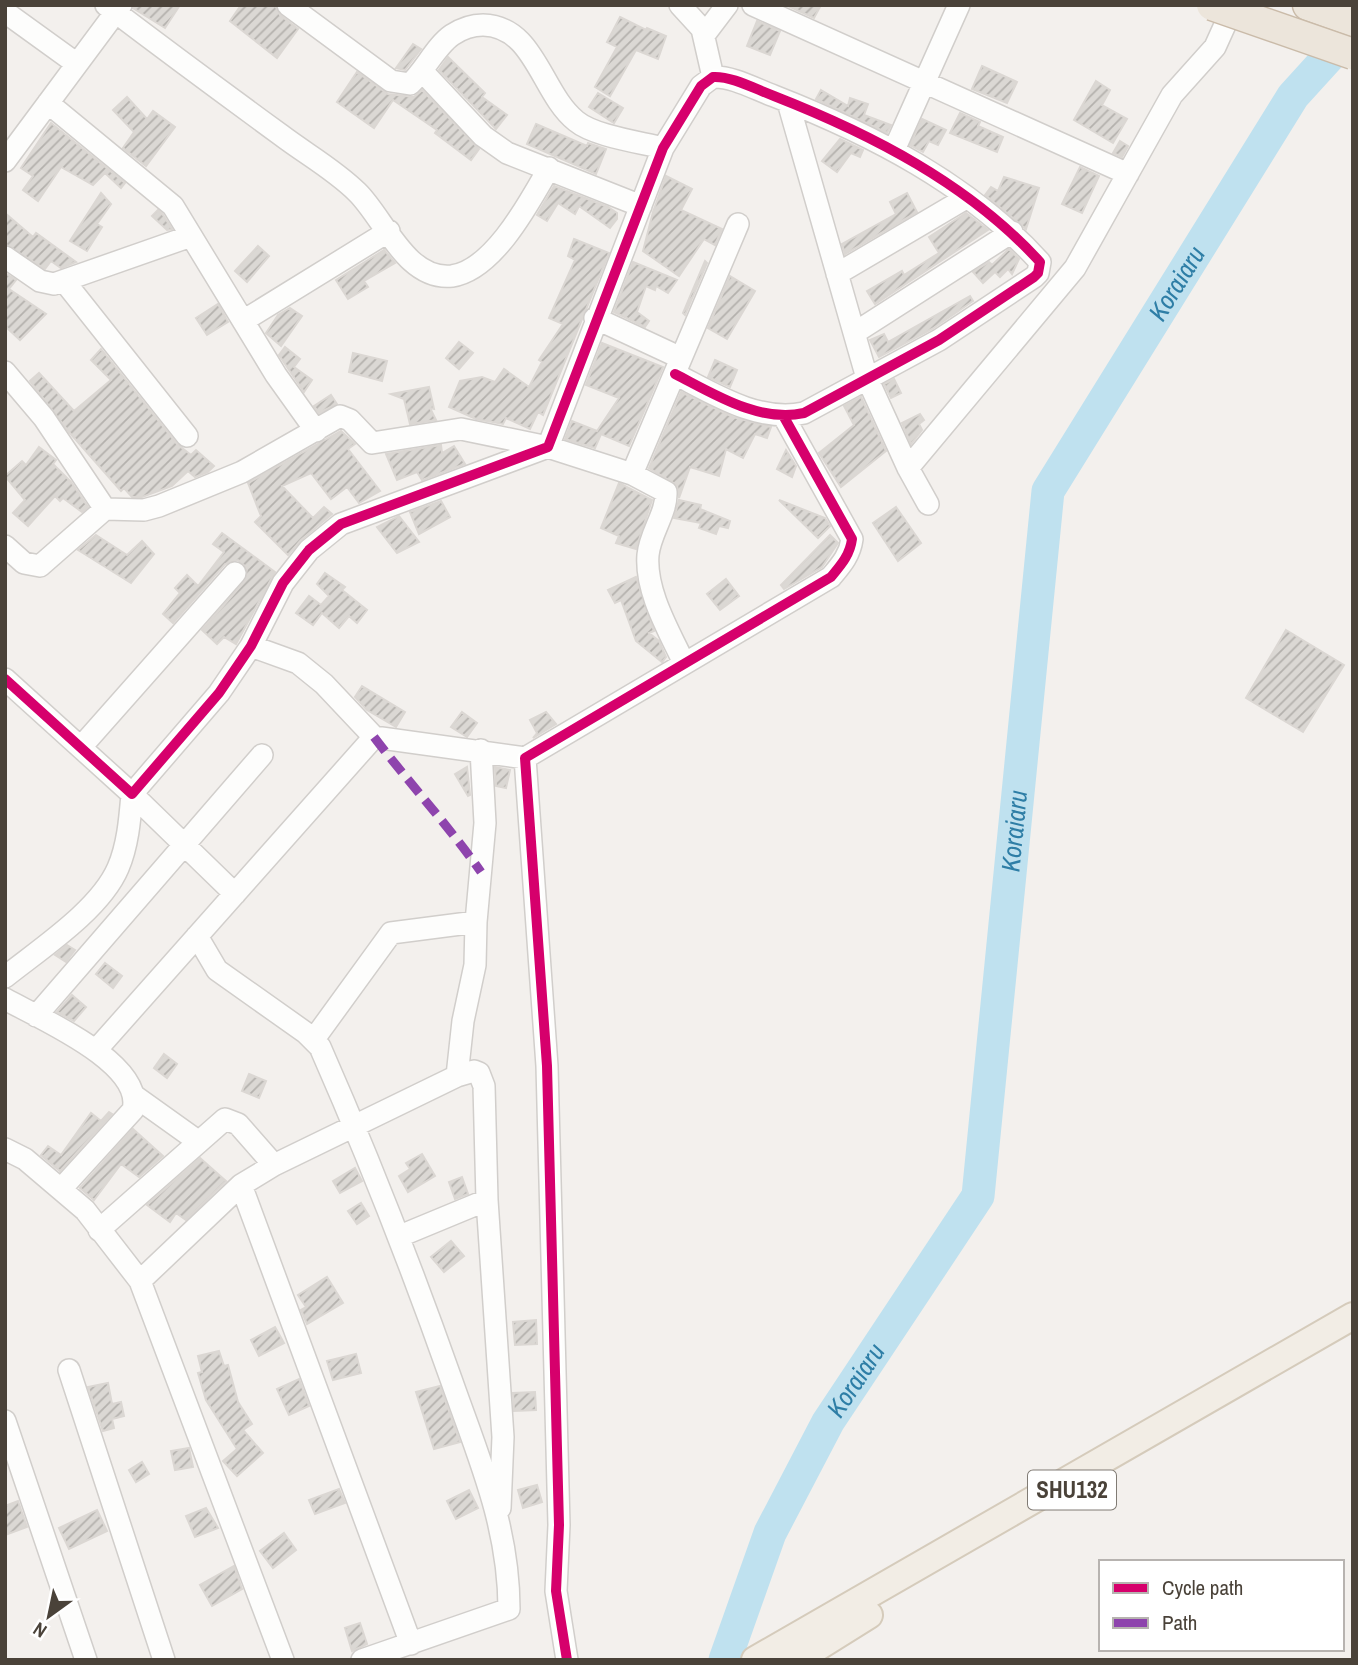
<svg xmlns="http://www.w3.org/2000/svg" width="1358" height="1665" font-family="'Archivo Narrow',sans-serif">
  <defs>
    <pattern id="building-hatch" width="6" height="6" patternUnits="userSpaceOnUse" patternTransform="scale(1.75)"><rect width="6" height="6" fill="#dbd8d4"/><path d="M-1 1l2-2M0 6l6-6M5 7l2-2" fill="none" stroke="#b4b1ad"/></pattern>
  </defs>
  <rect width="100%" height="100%" fill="#f3f0ed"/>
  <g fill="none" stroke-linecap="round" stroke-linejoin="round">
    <!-- river -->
    <path stroke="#bfe1ef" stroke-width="33" id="s1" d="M725,1660L770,1533L828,1422L978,1196L1048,491L1293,96L1353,30"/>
  </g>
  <!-- building -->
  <path fill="url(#building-hatch)" stroke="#dbd7d3" stroke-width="2" d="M134,5H180L165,28L133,8Z
    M241,5H275L280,15L298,29L277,58L230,21Z
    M786,5H821L814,18Z
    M620,17L646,30L647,28L666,36L658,59L636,50L610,96L595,87L617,47L607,42Z
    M757,21L780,31L770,55L747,46Z
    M413,44L421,49L405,70L396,68Z
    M448,57L485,93L482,97L507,115L496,129L439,70Z
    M982,66L1017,82L1007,103L972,89Z
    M357,72L388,94L414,97L422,90L479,149L471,160L435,133L437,130L393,100L374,128L337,102Z
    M1096,81L1110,90L1102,105L1127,119L1113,143L1074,120Z
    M821,90L848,106L850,98L868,104L864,115L891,125L887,133L816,99Z
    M598,93L623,108L614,123L589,107Z
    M127,97L147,119L153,111L175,127L146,166L123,148L134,132L113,110Z
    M960,113L980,122L978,126L1003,137L997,152L950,133Z
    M922,119L946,130L938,145L929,141L923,152L910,145Z
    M51,123L125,183L121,188L105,173L93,185L61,167L38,201L23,190L33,176L21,168Z
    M536,124L587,146L588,143L606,149L596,174L527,144Z
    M840,139L863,150L860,157L851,153L837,172L822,161Z
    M1120,141L1128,146L1122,157L1113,153Z
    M1080,167L1099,176L1082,213L1062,204Z
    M666,176L692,189L681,210L722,229L715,245L704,239L679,276L643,251L653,212Z
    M1004,177L1039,188L1026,229L985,195L991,187L998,191Z
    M554,186L608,207L617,213V219L610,228L579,206L575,214L558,203L547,221L537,215Z
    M101,193L111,204L97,224L102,227L87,251L70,241Z
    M907,193L917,212L845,254L842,244L896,214L890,202Z
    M158,210L163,215L172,229L167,230L152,216Z
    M5,213L33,237L36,233L76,262L61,268L51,261L45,269L5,244Z
    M966,213L988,230L875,304L867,291L902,271L904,275L939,253L929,237Z
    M574,239L609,253L543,415L538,412L530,429L506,418L503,424L476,419L449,407L460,381L482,377L495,382L504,369L529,387L542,362L539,360L563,324L549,318L575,260L568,256Z
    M258,246L269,256L247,282L235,271Z
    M1009,249L1019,259L1012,274L1008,269L1000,277L995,272L983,283L973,272L989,262L992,265Z
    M384,250L395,263L364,281L368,287L348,299L336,280Z
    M705,261L707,263L685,315L683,313Z
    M633,262L677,280L668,293L656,286L655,290L646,286L637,312L649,321L645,327L614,312Z
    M5,273L16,280L9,289L46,314L20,340L5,326Z
    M730,276L755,291L727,339L708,328Z
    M970,296L973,301L932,329L879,357L870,340L884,334L888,342Z
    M218,304L228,322L207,335L196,318Z
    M290,308L302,316L281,346L266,333L278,315Z
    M459,342L473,353L459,369L446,358Z
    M602,343L663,367L629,446L601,434L595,448L565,439L572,421L597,431L619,398L586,385Z
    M285,347L300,359L294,367L312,380L304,392L279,355Z
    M101,349L177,444L191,455L196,450L214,466L208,472L195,477L188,471L172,486L142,497H132L124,488L121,491L69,432L30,381L39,373L74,411L111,380L91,360Z
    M353,353L387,361L382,381L349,372Z
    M715,360L737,370L730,387L708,377Z
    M894,379L901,393L891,398L884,384Z
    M429,387L434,409L430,408L436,420L410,424L404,399L391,394Z
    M681,392L733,417L771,427L767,438L755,434L743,458L726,449L719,476L690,467L679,498L677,485L649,468Z
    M331,395L337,404L319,413L314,406Z
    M861,397L886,451L841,487L819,453L854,425L844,406Z
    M920,414L924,420L919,424L922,430L911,444L902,423Z
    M341,431L355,444L348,449L380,491L359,503L347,487L331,499L311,473L282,486L313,518L324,507L332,514L301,540L288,555L255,522L261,516L248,483Z
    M441,445L442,453L454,446L465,464L422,480L417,472L397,480L386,454Z
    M39,447L56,460L53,464L71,482L88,507L82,512L63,498L60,501L55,496L28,526L13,513L25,500L5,476L22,461L26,465Z
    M786,450L796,466L792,477L777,469Z
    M619,483L652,500L636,549L616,543L619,536L601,528Z
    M679,500L701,505L700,509L730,521L728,528L719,526L716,534L699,528L701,523L674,518Z
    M779,500L825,518L830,526L818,538Z
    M441,501L450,517L419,534L410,512Z
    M896,507L921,543L898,561L873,523Z
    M399,516L419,542L397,553L377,527Z
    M222,533L275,572L236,644L224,637L217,644L202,630L245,581L247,568L238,560L225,564L173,623L163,614L180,593L175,588L187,575L198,586L224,552L213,544Z
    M96,535L127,555L142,541L154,554L131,583L78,550Z
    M830,535L838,543L822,567L784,589L781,585Z
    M325,573L345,587L342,590L367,610L357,623L349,616L339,628L322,613L313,625L296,613L309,596L321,605L329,596L317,584Z
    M636,577L654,631L649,633L659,641L666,657L662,662L636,641L621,600L615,603L608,590Z
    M726,579L739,596L720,610L707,594Z
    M1286,630L1344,665L1303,732L1246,698Z
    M362,686L405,712L396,727L367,710L355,697Z
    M462,712L477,723L467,737L451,727Z
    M546,712L556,724L533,738L537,733L530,720Z
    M467,767L470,795L468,796L455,774Z
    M495,767L510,770L506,788L496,786Z
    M67,945L75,950L66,962L55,955Z
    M105,963L122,976L113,988L96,974Z
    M72,995L86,1007L74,1021L57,1012Z
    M164,1054L177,1064L167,1078L154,1068Z
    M249,1074L266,1081L259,1098L242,1091Z
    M109,1112L112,1114L60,1171L41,1155L48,1146L61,1155L91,1113L101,1121Z
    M133,1129L163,1156L139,1177L121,1164L94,1200L80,1188Z
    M422,1154L435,1176L408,1192L399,1176L410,1169L406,1163Z
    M200,1158L226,1181L186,1220L176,1213L170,1222L147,1205Z
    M355,1168L362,1181L340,1193L333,1181Z
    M462,1177L468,1194L455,1199L449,1182Z
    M361,1203L369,1216L357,1224L348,1211Z
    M451,1241L464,1256L444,1272L431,1257Z
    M327,1277L343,1303L307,1324L301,1310L306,1307L298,1295Z
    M536,1320L537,1344L515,1345L513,1322Z
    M275,1327L284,1343L259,1356L251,1340Z
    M219,1351L224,1366L228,1365L238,1402L252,1424L243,1430L263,1453L237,1476L223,1461L237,1449L206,1400L198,1373L202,1372L198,1356Z
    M356,1354L361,1373L333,1380L327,1361Z
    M299,1379L309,1406L289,1415L277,1389Z
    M108,1383L112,1404L121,1402L124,1416L112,1419L114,1428L103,1431L88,1387Z
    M440,1386L460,1442L434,1449L416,1392Z
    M535,1392L536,1410L514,1411L513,1393Z
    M189,1448L193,1467L175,1470L171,1451Z
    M142,1462L149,1474L136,1482L129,1470Z
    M537,1485L542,1502L523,1508L518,1490Z
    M339,1489L345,1503L315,1514L309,1500Z
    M469,1490L478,1508L456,1519L447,1501Z
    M18,1501L27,1527L5,1535V1506Z
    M206,1508L218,1528L195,1537L186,1516Z
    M97,1510L107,1531L69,1549L59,1528Z
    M284,1533L296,1550L273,1568L260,1551Z
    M234,1566L242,1589L212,1606L200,1585Z
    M360,1623L367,1644L352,1651L345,1628Z"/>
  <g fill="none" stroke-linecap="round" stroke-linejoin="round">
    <defs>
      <path id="minor" d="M106,5C164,49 222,92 281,135C306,154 335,170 357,192C384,218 406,281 452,276C494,270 530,201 549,168
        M288,5L391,81L410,84C425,70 436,46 452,35C461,29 472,25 483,25C535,26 541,93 576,121C594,136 639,142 663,148
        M680,5L702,29L713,77
        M753,5L1128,174
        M5,12L77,64
        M705,34L727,5
        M423,72L483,136L507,153L641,206
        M788,102L867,378L908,468L928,504
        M48,103L173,206L276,375L316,431
        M894,150L959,5
        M5,161L121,5
        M5,257L40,281L54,284L191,236
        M837,274L966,198
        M64,281L187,436
        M595,318L681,358
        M243,321L389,231
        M856,332L1012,232
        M5,372L44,418L105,509
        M908,468L1075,268L1172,95L1215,47L1234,5
        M632,474L666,492C667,513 650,533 648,555C645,591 669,631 684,663
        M5,546L24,563L40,566L105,509L144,510L159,506L242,472L340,416L350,420L372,443L461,429L548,447L632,474L738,224
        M251,646L298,663L324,684L374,737
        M5,679L132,794L219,693L251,646L283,583L309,550L341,524L548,447L663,148L701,86L713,77C732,76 755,89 774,96C871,134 969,184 1040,262L1038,273L1034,277L939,340L804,413C759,423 714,394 675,374
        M81,747L235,573
        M132,794L235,894
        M197,936L217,970L306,1033L320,1047C368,1156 411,1266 451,1379C478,1456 509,1525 509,1609L362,1660
        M5,977C40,949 100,910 118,868C128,845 130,818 132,794
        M5,999C39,1018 145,1063 133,1110L61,1189
        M36,1016L262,755
        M314,1039L391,933L476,922
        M97,1049L374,737L525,758
        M457,1076L463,1021L475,965L476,922L485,823L481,750
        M136,1097L199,1142
        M5,1149L25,1159L85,1210L140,1281L283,1660
        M241,1185L411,1644
        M99,1230L225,1119L238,1124L274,1165
        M400,1236L487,1200
        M140,1281L241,1185L274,1165L457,1076L474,1071L479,1073L484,1086L487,1200L503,1437L500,1508
        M69,1370L164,1660
        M5,1421L86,1660
        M567,1660L556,1591L559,1525L547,1066L525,758L831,577C841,565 850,555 852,539L784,417"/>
      <path id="major" d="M755,1660L1353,1316
        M797,1660L869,1615"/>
      <path id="highway" d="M1308,5L1353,21"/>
    </defs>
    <!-- minor casing -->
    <use href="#minor" stroke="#d1cecb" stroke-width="24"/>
    <!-- major casing -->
    <use href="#major" stroke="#d5cbbb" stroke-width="30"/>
    <!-- highway casing -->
    <use href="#highway" stroke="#cabba9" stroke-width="33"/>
    <!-- minor -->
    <use href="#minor" stroke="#fdfdfc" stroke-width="21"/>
    <!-- major -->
    <use href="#major" stroke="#f2ede5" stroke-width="26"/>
    <!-- highway -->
    <use href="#highway" stroke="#ece5db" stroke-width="30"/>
    <defs>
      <path id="highway-bridge" d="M1212,5L1353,54"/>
    </defs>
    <!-- highway-bridge casing -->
    <use href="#highway-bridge" stroke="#cabba9" stroke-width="33" stroke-linecap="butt"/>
    <!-- highway-bridge -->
    <use href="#highway-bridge" stroke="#ece5db" stroke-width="30"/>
    <!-- quiet -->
    <path stroke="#8e44ad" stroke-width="9" stroke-dasharray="18 9" stroke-linecap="butt" d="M374,737C409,783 448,825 481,872"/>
    <defs>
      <path id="cycleway" d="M5,679L132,794L219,693L251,646L283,583L309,550L341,524L548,447L663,148L701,86L713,77C732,76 755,89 774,96C871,134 969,184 1040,262L1038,273L1034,277L939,340L804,413C759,423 714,394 675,374
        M567,1660L556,1591L559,1525L547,1066L525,758L831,577C841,565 850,555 852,539L784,417"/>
    </defs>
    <!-- cycleway casing -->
    <use href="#cycleway" stroke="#fff" stroke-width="15"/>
    <!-- cycleway -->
    <use href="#cycleway" stroke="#d6006c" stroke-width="10"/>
  </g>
  <g text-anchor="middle" stroke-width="5" stroke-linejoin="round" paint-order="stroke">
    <!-- shield labels -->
    <rect fill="#fff" stroke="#807b74" stroke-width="2" x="1028" y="1470.5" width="88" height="39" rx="5"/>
    <g font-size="23" font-weight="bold" fill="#4a4239">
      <text x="1072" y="1498">SHU132</text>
    </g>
    <!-- water labels -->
    <g font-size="26" font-style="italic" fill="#2e7ea6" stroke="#fff">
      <text dy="9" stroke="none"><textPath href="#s1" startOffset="1484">Koraiaru</textPath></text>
      <text dy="9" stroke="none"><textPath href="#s1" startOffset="898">Koraiaru</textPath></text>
      <text dy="9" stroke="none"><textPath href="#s1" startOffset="310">Koraiaru</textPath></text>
    </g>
  </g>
  <!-- border -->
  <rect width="1358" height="1665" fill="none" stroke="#4a4239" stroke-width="14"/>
  <!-- legend -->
  <rect x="1099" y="1560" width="245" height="91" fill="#ffffff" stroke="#b7b3b0" stroke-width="2"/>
  <rect x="1113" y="1583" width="35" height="10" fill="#d6006c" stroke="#b7b3b0" stroke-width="2"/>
  <text x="1162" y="1595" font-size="21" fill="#4a4239">Cycle path</text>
  <rect x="1113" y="1618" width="35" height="10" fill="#8e44ad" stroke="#b7b3b0" stroke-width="2"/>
  <text x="1162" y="1630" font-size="21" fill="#4a4239">Path</text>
  <!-- north arrow -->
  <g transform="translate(49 1616) rotate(213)" stroke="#ffffff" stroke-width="5" paint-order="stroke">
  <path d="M0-5L12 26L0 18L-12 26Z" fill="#4a4239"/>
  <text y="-10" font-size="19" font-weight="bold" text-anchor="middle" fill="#4a4239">N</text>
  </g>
</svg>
